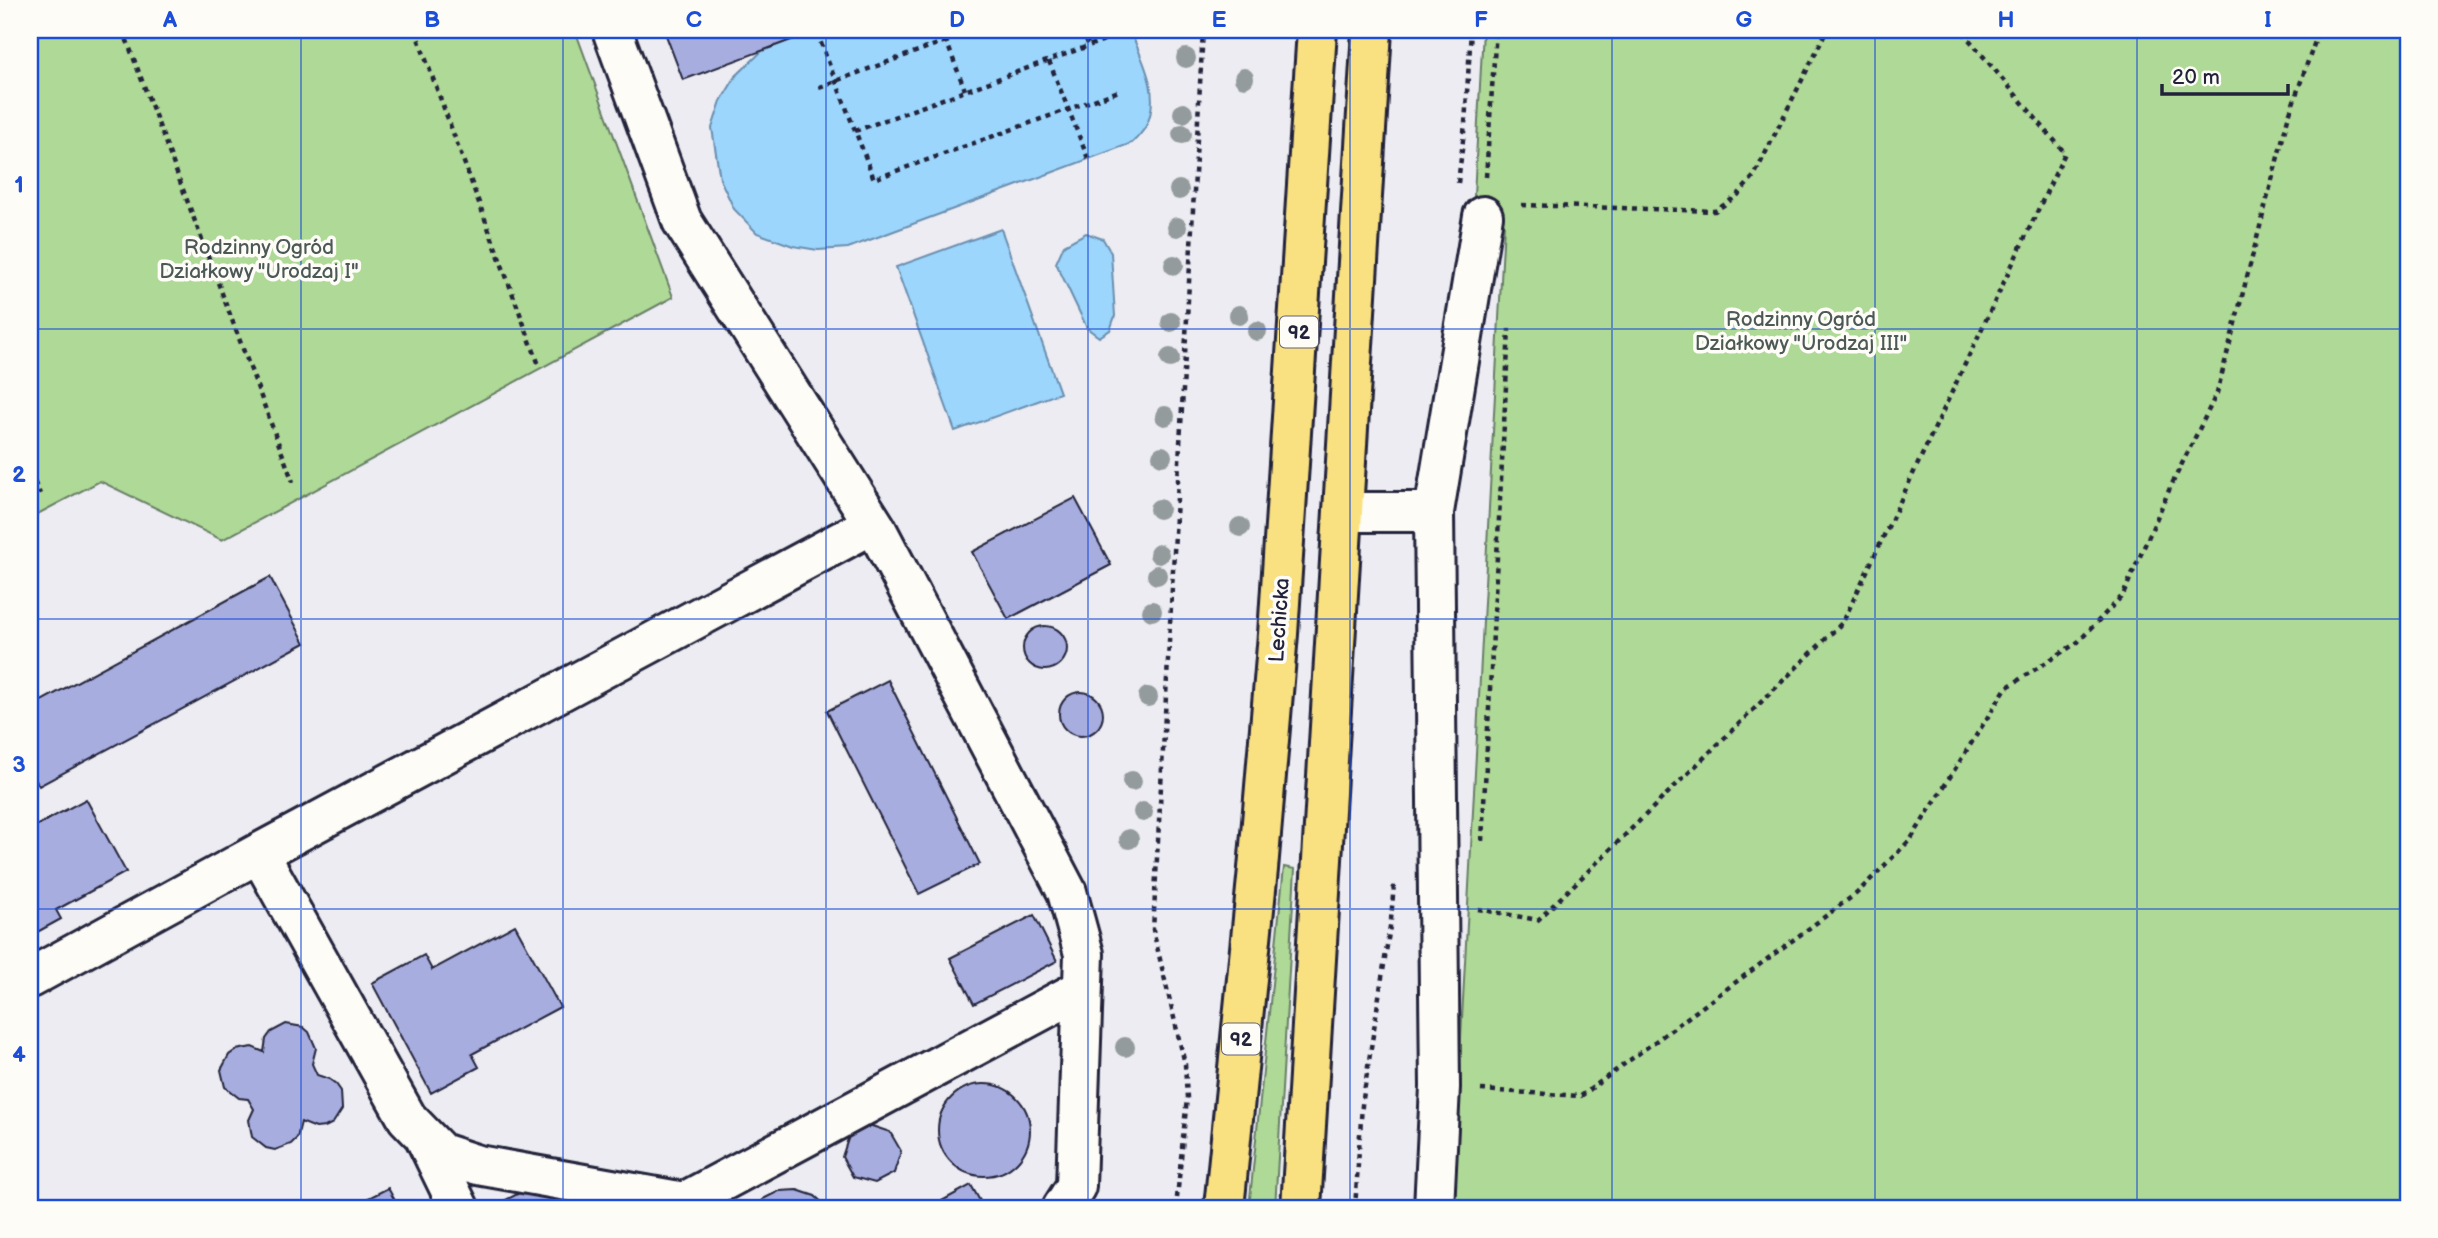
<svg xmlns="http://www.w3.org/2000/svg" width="2438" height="1238" font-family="'Balsamiq Sans',sans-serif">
  <rect width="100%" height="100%" fill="#ececf2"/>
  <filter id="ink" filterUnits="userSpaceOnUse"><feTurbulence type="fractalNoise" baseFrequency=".0143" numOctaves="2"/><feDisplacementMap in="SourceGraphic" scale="14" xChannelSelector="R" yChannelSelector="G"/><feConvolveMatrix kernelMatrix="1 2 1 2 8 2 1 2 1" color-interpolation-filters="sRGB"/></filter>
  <g filter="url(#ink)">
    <!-- green -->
    <path fill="#afd996" stroke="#687e68" stroke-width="2" d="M30,30H575L673,297L222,540L100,481L30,518Z
      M1483,30H2408V1208H1452L1504,224L1473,214Z
      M1284,867L1295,869L1275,1208H1249Z"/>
    <!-- water -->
    <path fill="#9cd6fc" stroke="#6b8eaf" stroke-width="2" d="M818,30H1130C1142,60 1162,94 1146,126C1143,132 1137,138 1132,143L848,248L818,250L793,246L757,233L734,209L720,179L712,128L721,101L736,76L762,51Z
      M1001,229L1060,393L955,431L896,267Z
      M1086,233L1103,239L1111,253L1115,316L1110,330L1099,337L1087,328L1056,263L1064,245Z"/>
    <!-- building -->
    <path fill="#a7aedf" stroke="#22223b" stroke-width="2" d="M664,30H818L683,80Z
      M1075,498L1111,565L1008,619L972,552Z
      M270,577L305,643L39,786L30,770V707Z
      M1023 648a22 22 0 1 1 44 0a22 22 0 1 1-44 0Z
      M888,680L980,864L919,894L827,711Z
      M1059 714a22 22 0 1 1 44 0a22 22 0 1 1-44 0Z
      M86,799L126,872L56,910L61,919L30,936V829Z
      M1034,915L1057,961L974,1004L950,958Z
      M515,925L560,1007L472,1054L479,1067L431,1093L372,983L424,955L432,970Z
      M286,1024L303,1027L309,1032L316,1048L312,1064L317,1075L329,1079L336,1084L341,1091L342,1109L333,1123L325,1127L316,1128L301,1122L297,1138L291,1144L275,1150L266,1148L252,1137L249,1120L254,1109L248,1099L239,1098L225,1087L221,1070L229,1055L236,1050L252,1047L264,1052L266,1039L271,1032Z
      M938 1130a46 46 0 1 1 92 0a46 46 0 1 1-92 0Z
      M869,1125L890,1132L901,1151L894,1173L875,1183L853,1177L842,1157L849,1136Z
      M543,1181L557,1208H492V1207Z
      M971,1185L984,1208H929Z
      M388,1188L399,1208H349Z
      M797,1190L815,1196L828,1208H755L763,1199L779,1191Z"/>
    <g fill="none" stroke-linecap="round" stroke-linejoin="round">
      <defs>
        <path id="minor" d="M612,30L682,221L876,528L1067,892L1084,954L1076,1186L1062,1208
          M1343,512H1434L1483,216
          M1434,512L1440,1087L1434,1208
          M259,853L873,524
          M30,978L259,853L407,1118L441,1153L478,1165L684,1202L688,1208
          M425,1138L459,1208
          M684,1202L1082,989"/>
        <path id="major" d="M1224,1208L1258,869L1278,634L1317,30
          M1301,1208L1372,30"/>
      </defs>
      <!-- minor casing -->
      <use href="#minor" stroke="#22223b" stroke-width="44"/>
      <!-- major casing -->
      <use href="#major" stroke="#22223b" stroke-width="44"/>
      <!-- path -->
      <path stroke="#22223b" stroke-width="4.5" stroke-dasharray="5 5" stroke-linecap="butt" d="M123,30L293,482
        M415,30L539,365
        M942,30L965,90
        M1082,30L1089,46
        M817,33L874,179L1119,91
        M1049,61L1089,161
        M819,87L962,35
        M855,131L1132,30
        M1486,177L1496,30
        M1458,183L1465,124L1471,30
        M1522,205L1715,211L1737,196L1754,176L1827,30
        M30,473L40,494
        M1482,841L1509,329
        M1478,909L1538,920L1843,622L2065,153L1961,30
        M1481,1090L1581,1096L1857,893L1911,839L2006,688L2078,642L2123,595L2170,488L2217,393L2288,118L2319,30
        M1176,1208L1187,1098L1185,1064L1153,930L1203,30
        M1355,1208L1362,1105L1391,920L1394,883"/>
      <!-- minor -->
      <use href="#minor" stroke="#fdfcf7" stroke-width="38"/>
      <!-- major -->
      <use href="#major" stroke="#f9e181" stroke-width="38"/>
    </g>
    <!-- trees -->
    <g fill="#949b9c">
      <circle cx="1186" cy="58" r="10"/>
      <circle cx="1244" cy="78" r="10"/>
      <circle cx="1183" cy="113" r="10"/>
      <circle cx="1182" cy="134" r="10"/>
      <circle cx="1179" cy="190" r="10"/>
      <circle cx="1177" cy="227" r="10"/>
      <circle cx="1174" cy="265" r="10"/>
      <circle cx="1239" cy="315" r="10"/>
      <circle cx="1171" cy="322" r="10"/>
      <circle cx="1257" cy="331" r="10"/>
      <circle cx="1170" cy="358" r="10"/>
      <circle cx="1165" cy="416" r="10"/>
      <circle cx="1162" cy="456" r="10"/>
      <circle cx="1159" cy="509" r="10"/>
      <circle cx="1240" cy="527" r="10"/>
      <circle cx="1159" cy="554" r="10"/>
      <circle cx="1157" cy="575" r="10"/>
      <circle cx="1152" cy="611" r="10"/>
      <circle cx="1148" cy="697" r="10"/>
      <circle cx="1132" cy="781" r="10"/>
      <circle cx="1143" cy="812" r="10"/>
      <circle cx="1129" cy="839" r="10"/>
      <circle cx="1125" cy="1047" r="10"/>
    </g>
  </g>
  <!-- grid -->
  <path fill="none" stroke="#1d4ed8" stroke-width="2" stroke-opacity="0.55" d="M301,30V1208M563,30V1208M826,30V1208M1088,30V1208M1350,30V1208M1612,30V1208M1875,30V1208M2137,30V1208M30,329H2408M30,619H2408M30,909H2408"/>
  <g text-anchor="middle" stroke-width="7" stroke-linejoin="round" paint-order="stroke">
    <!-- shield labels -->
    <g fill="#fdfcf7" stroke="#646373" stroke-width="2">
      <rect x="1280" y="316.5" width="38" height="31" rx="5"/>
      <rect x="1222" y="1023.5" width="38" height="31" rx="5"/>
    </g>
    <g font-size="19" font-weight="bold" fill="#22223b">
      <text x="1299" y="339">92</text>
      <text x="1241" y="1046">92</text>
    </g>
    <!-- park labels -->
    <g font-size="21" fill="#4c5956" stroke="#fdfcf7">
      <text x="259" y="254">Rodzinny Ogród<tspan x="259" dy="24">Działkowy "Urodzaj I"</tspan></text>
      <text x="1801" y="326">Rodzinny Ogród<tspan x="1801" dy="24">Działkowy "Urodzaj III"</tspan></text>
    </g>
    <!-- street labels -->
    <g font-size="21" fill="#22223b" stroke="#fdfcf7">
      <text transform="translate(1279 620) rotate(-86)" y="7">Lechicka</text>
    </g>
  </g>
  <!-- margin -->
  <rect width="2438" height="1238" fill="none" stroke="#fdfcf7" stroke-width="77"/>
  <!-- scale -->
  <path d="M2162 84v10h126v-10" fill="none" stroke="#22223b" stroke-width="3.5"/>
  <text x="2172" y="84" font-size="21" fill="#22223b" stroke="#fdfcf7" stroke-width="5" paint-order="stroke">20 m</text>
  <rect x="38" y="38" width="2362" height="1162" fill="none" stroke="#1d4ed8" stroke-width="2.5"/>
  <g font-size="23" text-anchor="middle" font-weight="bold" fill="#1d4ed8">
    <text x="170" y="27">A</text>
    <text x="432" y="27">B</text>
    <text x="694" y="27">C</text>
    <text x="957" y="27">D</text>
    <text x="1219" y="27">E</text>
    <text x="1481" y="27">F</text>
    <text x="1744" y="27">G</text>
    <text x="2006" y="27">H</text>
    <text x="2268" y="27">I</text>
    <text x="19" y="192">1</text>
    <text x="19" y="482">2</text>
    <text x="19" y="772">3</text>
    <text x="19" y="1062">4</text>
  </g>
</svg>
